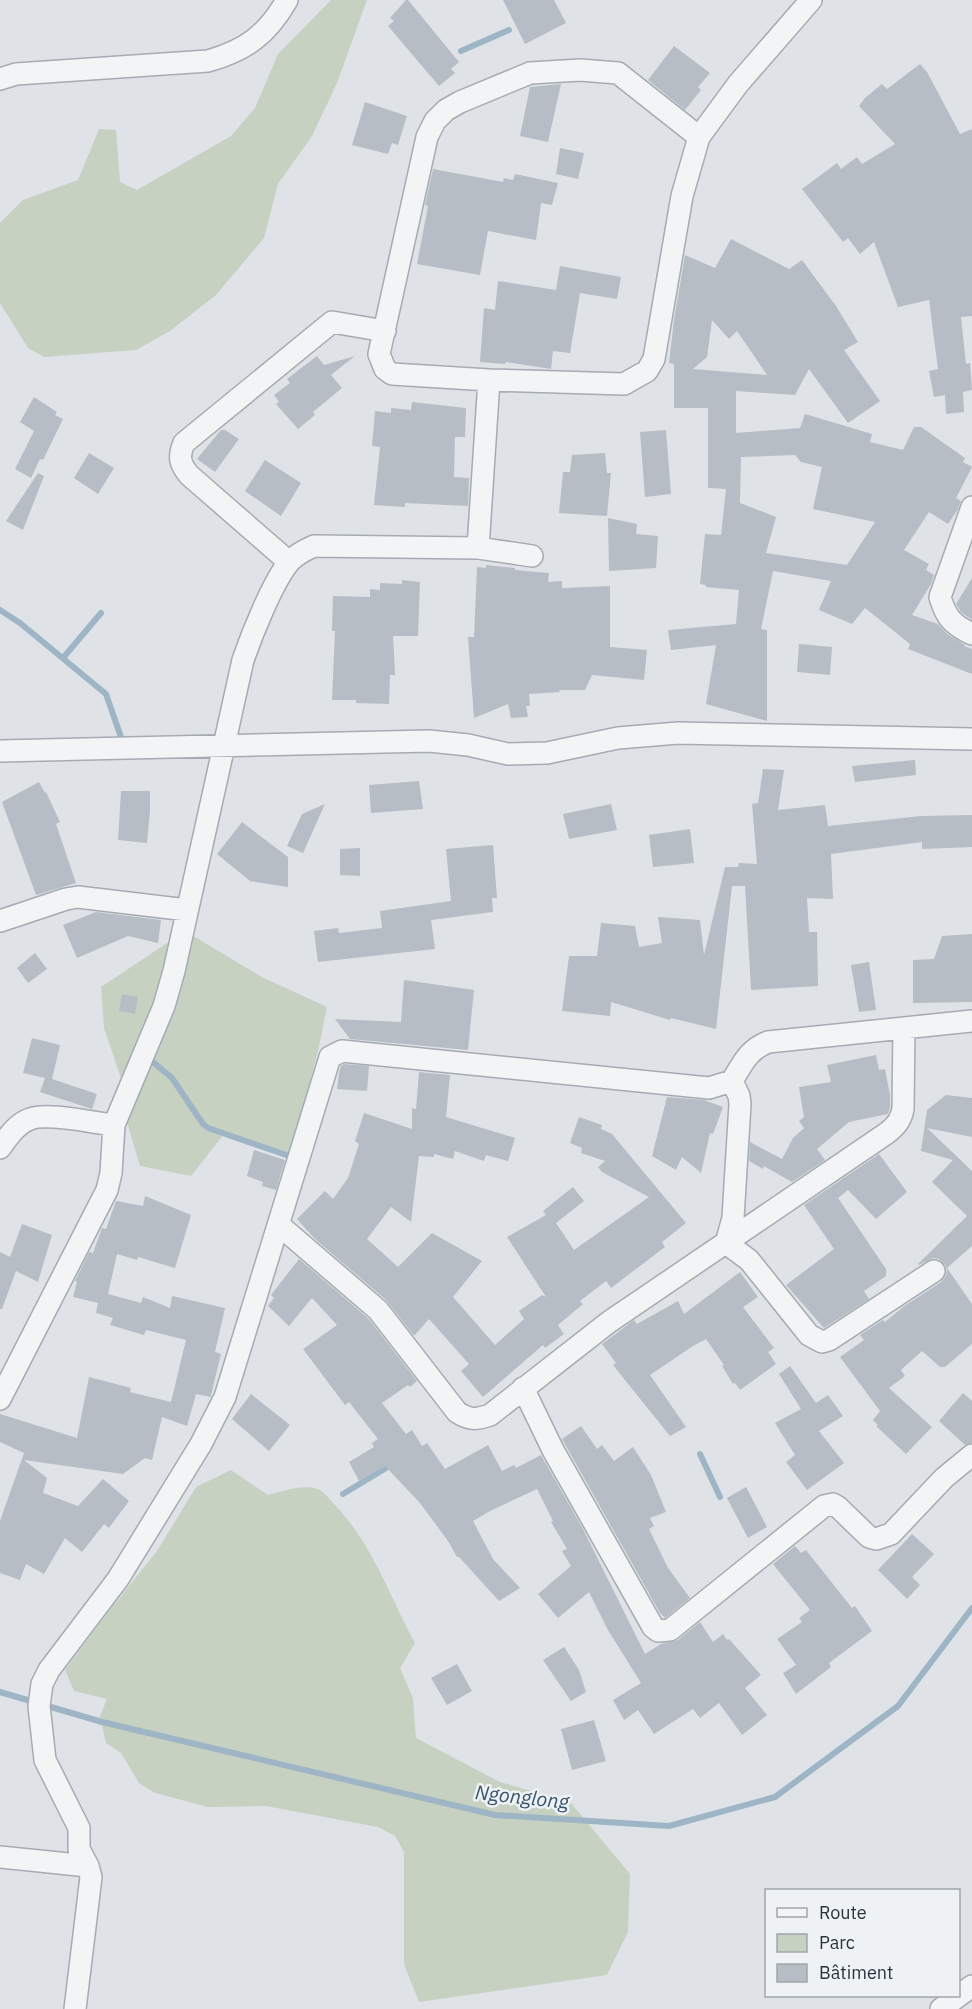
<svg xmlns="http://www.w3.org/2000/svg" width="972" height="2009" font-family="'IBM Plex Sans',sans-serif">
  <rect width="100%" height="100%" fill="#dfe3e7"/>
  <!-- green -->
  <path fill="#c7d1c1" d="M331,0H367L337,83L312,136L278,184L264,238L216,295L170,331L136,350L44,357L28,348L0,303V223L23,200L78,180L99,129L116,130L120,182L137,190L231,136L255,108L278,54Z
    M185,931L262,977L327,1007L318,1051L291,1154L224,1134L191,1176L140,1166L126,1119L127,1096L104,1028L101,987Z
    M231,1470L268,1495C284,1491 302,1484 318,1489C323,1491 328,1497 331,1501C371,1540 389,1595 415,1643L400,1668L413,1698L416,1738L500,1782L570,1802L630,1874L628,1932L607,1975L419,2002L404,1964V1852L395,1836L378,1827L266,1806L208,1807L155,1793L139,1783L121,1753L106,1743L100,1716L107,1699L74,1691L65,1670L106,1615L157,1551L196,1487Z"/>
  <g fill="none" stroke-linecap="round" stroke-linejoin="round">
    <!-- stream -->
    <path stroke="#9db5c5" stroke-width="6" d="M461,51L509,30
      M0,610L20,623L106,694L123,743
      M63,658L101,613
      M148,1058L172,1078L203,1124L208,1128L295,1158
      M700,1454L720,1497
      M343,1494L386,1468
      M0,1692L102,1722L495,1815L669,1826L775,1797L898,1706L972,1608"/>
  </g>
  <!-- building -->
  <path fill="#b7bdc4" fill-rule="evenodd" d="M406,0H408L459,62L451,69L455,73L439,86L388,26L394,21L390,18Z
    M503,0H554L566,23L525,44Z
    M674,46L710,73L698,87L701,90L685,110L648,80Z
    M920,64L927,72L960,134L972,129V316L961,317L966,364L970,363L972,390L963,392L964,412L946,414L945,395L934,397L929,371L938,369L929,300L898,307L874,242L860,254L848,238L843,242L802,189L837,163L841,169L857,157L862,164L895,144L859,106L865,98L882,84L887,89Z
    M561,84L548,142L520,136L530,87Z
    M365,102L407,116L398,145L392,143L388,154L352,145Z
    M560,148L584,153L578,179L556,174Z
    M433,169L503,182L504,178L513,180L515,174L558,183L552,205L541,203L536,240L488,231L480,275L417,264L428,206L425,205Z
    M731,239L789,269L802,260L836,306L858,342L844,350L880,401L848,423L809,369L795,395L736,391V433L800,428L805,414L872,434L870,442L903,450L914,427H921L965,458L963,462L972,467L956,498L961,501L958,509L948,524L929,512L904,550L929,564L926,570L934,575L931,584L912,615L938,624L947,634L965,645L964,646L972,649V674L908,649L910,644L865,608L852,624L819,610L831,581L773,571L761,629L767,630V721L706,704L716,645L671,650L668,630L736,624L739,590L706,587V585L700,584L705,534L721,535L726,489L708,488V408H674V364L669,363L674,320L685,255L715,268ZM712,320L729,339L737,331L767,375L693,369L707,357ZM795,455L801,462L822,467L813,509L875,522L847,565L766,553L776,517L740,503L741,457Z
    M560,266L621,277L617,299L580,293L570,353L553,351L551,369L506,362L505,364L480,362L484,308L495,310L498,281L556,290Z
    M317,356L324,365L355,356L331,375L342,388L313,412L315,415L298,429L276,404L279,402L274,395L290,383L287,379Z
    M34,397L57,412L55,415L63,419L43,460L40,459L31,478L15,469L34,431L20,422Z
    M412,402L466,408L465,437H455L454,477L469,478L468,506L405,503V507L374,505L380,447L372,446L375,411L391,413V408L411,410Z
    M221,430H225L239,439L215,472L197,459Z
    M666,430L671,494L645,497L640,432Z
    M89,453L114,468L98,494L74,478Z
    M605,453L607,473H611L607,516L559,513L563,472H570L572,455Z
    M265,460L301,483L281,516L245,491Z
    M38,473L44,476L23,530L6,521Z
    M608,518L637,524L636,534L658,536L656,568L609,571Z
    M486,565L515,568V570L549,573L548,582L562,581V588L610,586V647L647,650L644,680L592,675L585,690H559L560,692L529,694L530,706H526L528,717L511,718L508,704L474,718L468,637H474L477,567L486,568Z
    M972,578V620L961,612L956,604Z
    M402,580L420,582L418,636H393L395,675H390L389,704L356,703V700H332L335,631H332L333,596L370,597V589L380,590V583L402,584Z
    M799,644L832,647L830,675L797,672Z
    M915,760L916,775L855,782L852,766Z
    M763,769L784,770L778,810L825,805L828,826L921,816L972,815V847L922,849V842L831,854L833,899L807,898L809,932H817L818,986L751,990L745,886H732L716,1029L671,1018L670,1020L611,1002L610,1016L562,1011L569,956H597L601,923L635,926L639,947L662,943L658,917L700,920L704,955L725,867H738L739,863L757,864L752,804L758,803Z
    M419,781L423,809L371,813L369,785Z
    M39,782L45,793L46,792L60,822L56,824L76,883L36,895L2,802Z
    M121,791H150V811L147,843L118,840Z
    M325,804L303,853L287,846L302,814Z
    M611,804L617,830L569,839L563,814Z
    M242,822L288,857V887L250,881L217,854Z
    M690,829L694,863L653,867L649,835Z
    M493,845L497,898H492L493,912L431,920L435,949L318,962L314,931L338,928L339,933L382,928L380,911L451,901L446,849Z
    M360,848V876L340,875V849Z
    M96,912L161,920L158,943L128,936L77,958L63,925Z
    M972,934V1002L913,1003V960L934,959L942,936Z
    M35,953L47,969L28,983L17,968Z
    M869,962L876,1010L859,1012L851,965Z
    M404,980L474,990L468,1050L350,1039L335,1019L401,1022Z
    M122,994L138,997L135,1014L119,1011Z
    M32,1038L60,1045L52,1079L97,1094L92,1109L40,1092L45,1078L23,1073Z
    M876,1055L879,1070L885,1069L890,1095V1107L888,1114L849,1122L817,1149L825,1160L792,1182L764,1166L763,1169L749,1161L750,1142L782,1159L793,1138L804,1128L799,1121L804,1117L799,1087L831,1082L827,1065Z
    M344,1064L369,1066L367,1091L337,1089L339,1073L341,1066Z
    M419,1072L450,1075L446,1117L515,1138L508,1161L486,1155L484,1161L455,1151L453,1159L434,1154V1157L419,1156L411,1222L391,1207L367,1239L398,1267L432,1233L482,1261L453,1297L495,1345L524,1319L519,1311L542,1295L546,1297L507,1237L546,1215L543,1211L573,1187L584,1201L556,1223L574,1250L649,1197L602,1172L598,1167L605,1161L581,1153L582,1148L570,1143L579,1117L602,1125L601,1129L612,1134L686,1223L662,1242L665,1247L611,1288L606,1281L580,1301L583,1304L558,1325L564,1334L545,1348L543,1345L483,1397L461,1371L469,1364L429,1319L414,1336L386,1300L315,1239L297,1219L325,1191L333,1199L348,1178L359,1144L355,1141L364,1113L412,1129V1108L416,1109Z
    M946,1095L972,1098V1137L927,1128L972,1171V1246L947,1268L972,1304V1344L945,1367H940L922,1351L901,1370L905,1376L889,1388L932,1427L906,1454L876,1426L878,1425L873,1420L880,1411L840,1357L864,1340L860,1335L883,1320L885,1322L903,1307L941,1282L946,1276L947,1270L945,1265L939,1259L933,1258L919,1265L918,1264L967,1216L932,1182L953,1160L921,1151L927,1110Z
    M667,1097L704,1100L723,1107L713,1134L710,1133L701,1173L682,1157L676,1170L652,1156Z
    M254,1150L285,1160L276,1190L262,1186L263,1182L247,1176Z
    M879,1154L907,1192L876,1219L848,1190L838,1198L886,1269V1276L864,1291L869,1299L824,1328L786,1285L834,1249L804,1205Z
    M145,1196L191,1215L175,1268L138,1257L137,1260L117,1254L108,1294L141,1303L143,1297L170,1308L172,1296L225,1308L215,1352L221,1354L211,1395V1397L196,1394L187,1426L162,1417L152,1460L145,1458L123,1474L24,1460L47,1478L43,1493L78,1506L103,1479L129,1501L109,1528L104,1524L82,1552L65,1538L44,1574L26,1564L20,1580L0,1573V1521L24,1453L0,1442V1414L77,1438L89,1377L131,1388L130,1392L171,1402L186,1340L146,1330L144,1335L110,1325L113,1318L96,1313L98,1303L73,1297L77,1282L75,1281L89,1252L93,1253L102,1228L106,1229L116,1201L143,1206Z
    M22,1224L52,1235L38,1282L16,1271L2,1309H0V1252L10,1257Z
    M299,1259L369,1319L417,1381L410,1387L408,1385L382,1403L406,1434L412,1430L422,1446L427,1443L445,1469L488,1445L502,1471L514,1465L516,1468L541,1455L583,1529L645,1654L661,1644L678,1640L700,1622L713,1642L723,1634L727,1640L729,1639L761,1675L745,1688L767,1715L742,1735L719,1703L700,1718L693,1709L654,1734L638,1710L624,1720L613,1700L641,1683L608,1630L589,1592L558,1618L538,1594L571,1566L562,1551L567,1549L551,1522L553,1521L537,1489L490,1511L473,1521L493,1559L520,1588L499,1601L459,1557H457L448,1541L420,1503L385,1466L359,1481L349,1462L374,1447L372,1443L378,1439L349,1402L345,1405L303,1349L337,1325L312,1298L289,1326L268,1306L274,1298L271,1295Z
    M740,1272L758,1297L743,1307L774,1348L768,1352L776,1364L740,1390L735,1383L733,1384L722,1366L724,1365L706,1339L693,1346L650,1375L686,1427L670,1436L613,1365L616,1363L602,1344L634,1320L637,1324L678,1301L684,1314Z
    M790,1366L816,1403L828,1395L843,1416L819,1431L844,1463L807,1490L786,1462L795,1455L775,1423L801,1409L779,1374Z
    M963,1393L972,1401V1443L965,1445L939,1421Z
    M251,1394L290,1425L269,1451L232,1419Z
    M581,1426L597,1449L602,1445L614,1461L633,1447L651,1475L666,1512L650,1518L654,1526L649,1529L668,1568L690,1598L665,1618L660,1613L562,1439Z
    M746,1487L767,1527L748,1538L727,1498Z
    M912,1534L934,1554L912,1577L920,1585L907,1599L878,1570Z
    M795,1546L801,1553L806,1550L852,1608L855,1606L872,1631L829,1663L831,1667L796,1694L783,1673L796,1665L777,1639L802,1622L799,1618L810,1610L773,1564Z
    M564,1647L579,1670L586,1692L571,1701L543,1660Z
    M457,1664L472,1691L447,1705L431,1678Z
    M594,1720L606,1761L572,1770L561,1729Z"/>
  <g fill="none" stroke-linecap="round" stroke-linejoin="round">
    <defs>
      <path id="minor" d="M0,79L16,74L208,61C246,50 267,35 287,0
        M699,137L618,73L580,70L530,73L460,102L446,110L435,121L427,137L379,354L385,369L392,374L489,380L624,384L647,371L654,359L682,196L699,137L738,84L811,0
        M972,507L940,597C946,618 953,625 972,634
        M478,548L489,380
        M289,562L189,475C180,464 178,457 184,443L332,322L385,331
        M0,751L429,741L468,745L508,754L547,753L618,738L678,733L972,739
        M0,921L66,899L78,897L187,910
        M0,1148C8,1137 16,1124 30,1119C48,1112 94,1123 114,1125
        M279,1225L378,1310L457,1412C469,1420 476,1420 490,1415L609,1322L887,1133C896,1126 901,1120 903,1109L904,1028
        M726,1243L749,1260L809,1335L822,1342L829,1340L934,1271
        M726,1243L733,1218L740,1104L739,1096L732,1081
        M523,1388L553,1450L653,1627L658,1631L670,1630L824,1506L833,1504L838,1507L869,1537L876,1539L891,1534L944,1478L972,1455
        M0,1399L107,1190L111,1173L114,1125L164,1006L174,971L243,660C252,634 273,581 290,561C297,554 305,550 314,546L478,548L532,556
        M0,1857L88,1866
        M75,2009L91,1877L88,1866L79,1849V1828L45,1760L39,1706L42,1684L49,1670L118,1579L201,1444L225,1397L330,1057L342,1051L709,1088L732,1081C743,1063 748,1050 768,1042L972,1021
        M941,2009L972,1986"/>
    </defs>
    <!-- minor casing -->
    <use href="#minor" stroke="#a5abb1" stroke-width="24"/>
    <!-- minor -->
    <use href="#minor" stroke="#f2f4f6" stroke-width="21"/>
  </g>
  <g text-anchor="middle" stroke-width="5" stroke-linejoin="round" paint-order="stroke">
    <!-- water labels -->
    <g font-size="20" font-style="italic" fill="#37556e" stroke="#eff2f5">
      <text transform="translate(522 1797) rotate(6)" y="7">Ngonglong</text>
    </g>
  </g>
  <!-- legend -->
  <rect x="765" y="1889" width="195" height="108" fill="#eff2f5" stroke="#a0a6ab" stroke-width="1.5"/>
  <rect x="777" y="1908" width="30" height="9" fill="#f2f4f6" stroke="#a0a6ab" stroke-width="1.5"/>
  <text x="819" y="1919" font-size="18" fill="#29333d">Route</text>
  <rect x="777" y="1934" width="30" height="18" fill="#c7d1c1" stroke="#a0a6ab" stroke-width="1.5"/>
  <text x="819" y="1949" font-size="18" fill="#29333d">Parc</text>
  <rect x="777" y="1964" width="30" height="18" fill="#b7bdc4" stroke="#a0a6ab" stroke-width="1.5"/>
  <text x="819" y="1979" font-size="18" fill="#29333d">Bâtiment</text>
</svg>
